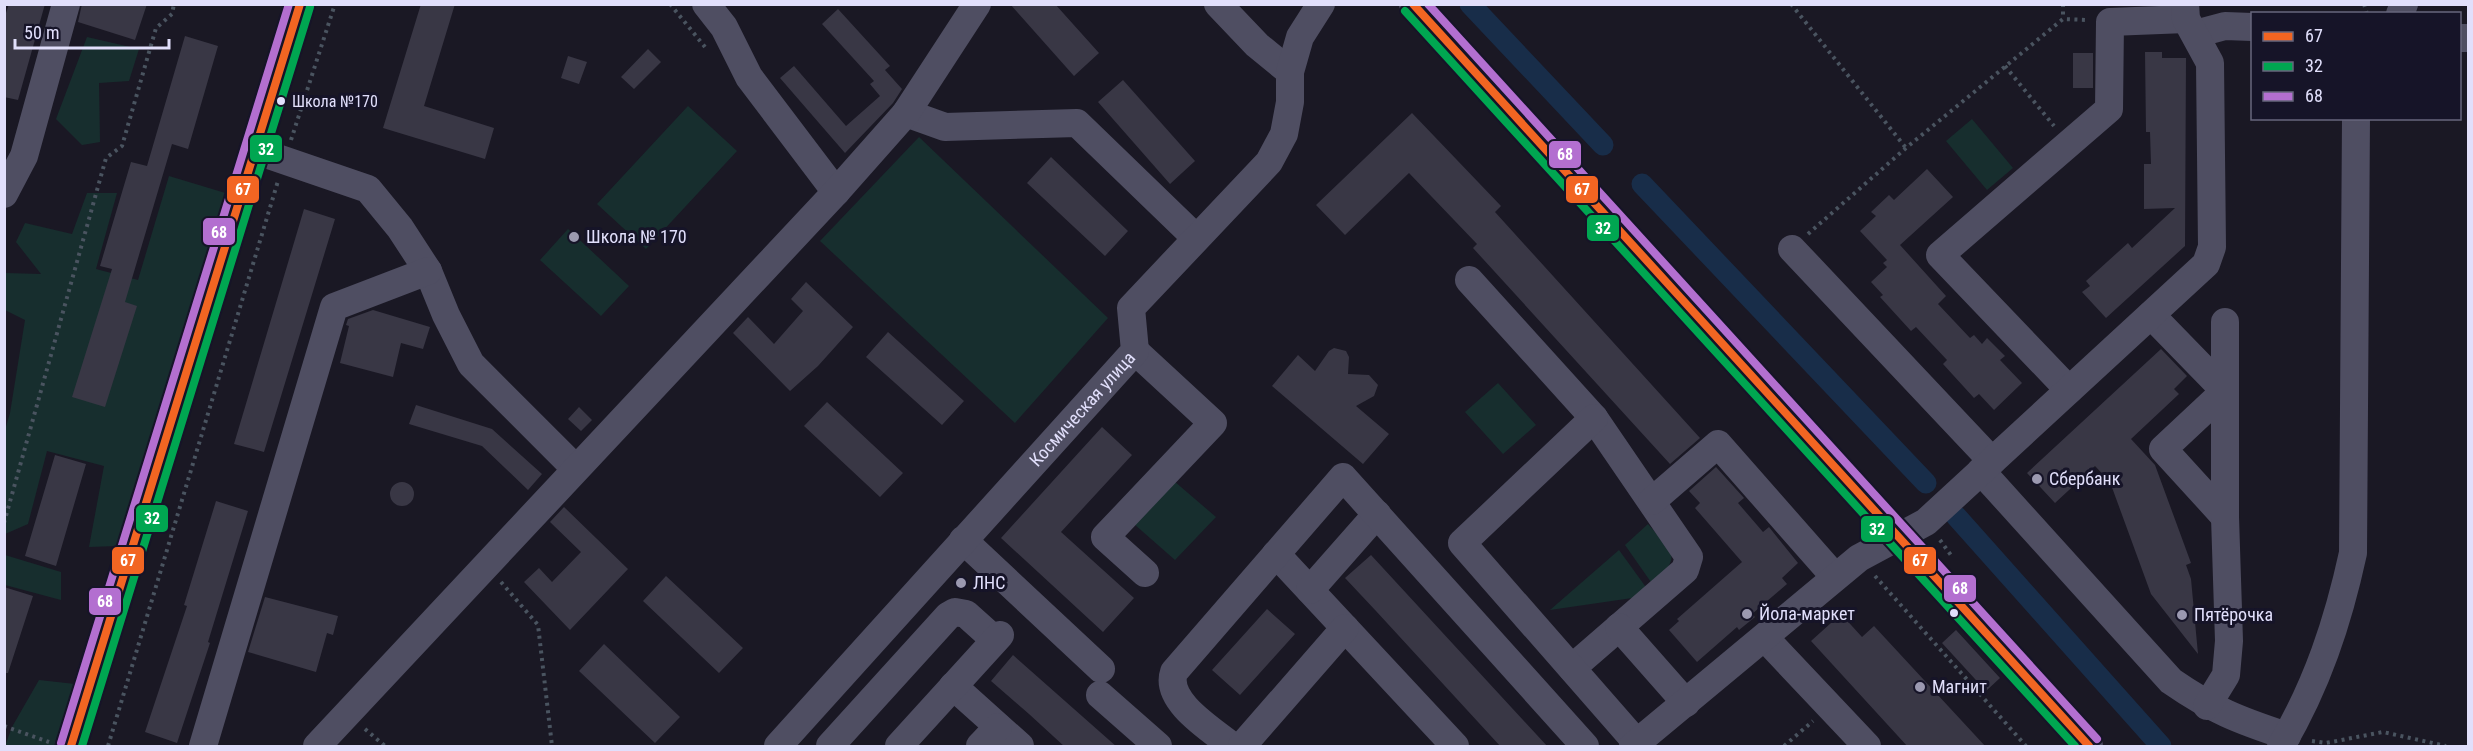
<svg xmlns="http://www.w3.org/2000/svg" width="2473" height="751" font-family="'Roboto Condensed',sans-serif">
  <rect width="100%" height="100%" fill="#1a1824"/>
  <!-- green -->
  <path fill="#172e2e" d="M87,37L139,49L129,81L99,83L100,142L82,145L56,119Z
    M688,106L737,151L646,249L597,204Z
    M1972,119L2013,168L1987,190L1946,141Z
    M919,137L1108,318L1015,423L820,241Z
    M169,176L232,195L117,546L89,547L104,466L47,451L28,524L5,534V430L10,413L25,320L5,310V273L41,274L16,242L25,223L72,234L87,193H117L96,269L138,280Z
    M568,229L629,286L601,316L540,260Z
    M1498,383L1536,425L1503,454L1465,412Z
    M1174,481L1216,517L1175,560L1134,524Z
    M1648,524C1673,553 1683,554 1653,585L1625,545Z
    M1619,550L1648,590L1639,597L1550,610Z
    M5,555L61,572V600L5,585Z
    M39,680L75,684L54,746H5L12,727Z"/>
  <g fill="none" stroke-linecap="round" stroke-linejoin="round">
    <!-- canal -->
    <path stroke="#182d49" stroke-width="21" d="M1470,4L1603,145
      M1642,184L1926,483
      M1956,516L2161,746"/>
  </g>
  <!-- building -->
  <path fill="#393745" d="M9,4H45L18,100L4,97V19Z
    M82,4H147L135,40L78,22Z
    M421,4H455L424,106L494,128L485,159L383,128Z
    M1010,4H1055L1099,53L1074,76Z
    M838,9L890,66L885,70L902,89L893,103L845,153L780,78L794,66L846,126L880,96L870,84L874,81L822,24Z
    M185,36L218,46L188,149L172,144L125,302L137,306L105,407L72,397L112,269L100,266L131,162L147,166Z
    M648,49L661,62L634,89L621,77Z
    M2145,52H2162V58H2186L2185,246L2106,318L2082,292L2090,286L2086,281L2128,243L2132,248L2175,208L2144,209V164H2151L2150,132H2146Z
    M2073,53H2093V88H2073Z
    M568,56L587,62L579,84L561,78Z
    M1123,80L1195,161L1170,184L1098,102Z
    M1412,113L1501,206L1495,212L1700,438L1670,464L1473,248L1477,244L1409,173L1345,235L1316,205Z
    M1051,157L1128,231L1105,256L1027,183Z
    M1927,169L1953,197L1900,245L1946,296L1938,304L1970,338L1974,335L1982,344L1987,338L2005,356L2000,360L2022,383L1994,410L1979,394L1974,398L1943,364L1947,360L1916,327L1911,331L1880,297L1883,295L1871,282L1887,267L1883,263L1887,260L1860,231L1876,216L1871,212L1889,195L1894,200Z
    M304,209L335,219L264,452L234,444Z
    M806,282L853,327L818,366L790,391L733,333L748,317L774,344L803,311L791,299Z
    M373,310L430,327L423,349L401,343L393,377L340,363L349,326L346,325L348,319Z
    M888,332L964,401L942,425L866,357Z
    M1334,348L1346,351L1349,357L1348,374L1369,375L1378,385L1374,396L1356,406L1389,434L1363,464L1272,386L1298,355L1315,371L1329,351Z
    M2161,349L2187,376L2174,389L2179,394L2131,439L2155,465L2191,563L2186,565L2191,579L2198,654L2151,594L2110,482L2095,466L2055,503L2027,473Z
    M827,402L903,473L880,497L804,426Z
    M416,405L492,429L542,474L528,490L482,446L409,424Z
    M579,407L592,420L581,431L568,419Z
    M1102,427L1132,455L1061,532L1134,598L1103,632L1001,538Z
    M55,455L86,464L56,566L25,556Z
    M1716,467L1744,498L1738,503L1763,532L1769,527L1798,563L1782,578L1787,584L1752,614L1755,617L1739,630L1737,627L1697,662L1669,630L1679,621L1677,619L1742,562L1695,508L1700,503L1689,491Z
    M390 494a12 12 0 1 1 24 0a12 12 0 1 1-24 0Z
    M216,501L248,511L208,642L210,643L177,743L145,732L187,606L184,605Z
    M564,507L628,569L570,630L524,582L539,568L552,582L581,552L550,522Z
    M1371,555L1548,747H1501L1376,611L1345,578Z
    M666,576L743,648L719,673L643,601Z
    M4,587L33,596L8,673H4Z
    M265,597L338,616L333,635L327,633L316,672L248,652Z
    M1267,609L1295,634L1240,695L1212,670Z
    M1841,614L1862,637L1874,626L1986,747H1908L1811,641Z
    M1956,630L2000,678L1986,691L1942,643Z
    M604,644L680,717L655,743L579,671Z
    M1013,655L1117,747H1065L1029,714L991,681Z"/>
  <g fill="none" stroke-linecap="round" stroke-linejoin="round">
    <!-- path -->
    <path stroke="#4a5460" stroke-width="4" stroke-dasharray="3 4.5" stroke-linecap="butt" d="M670,4L705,47
      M1791,4L1906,148
      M2063,4V19
      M2364,4L2367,14
      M2005,66L2054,126
      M291,140L335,4
      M1808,234L1906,148L2063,19L2087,20
      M4,523L106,158L122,146L156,28L172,14L174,4
      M1940,540L1953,558
      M1875,576L2026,746
      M501,582L538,625L552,746
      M4,726L49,742
      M365,729L385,746
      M2312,741L2326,743L2383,732L2446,746
      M108,746L278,181
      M1784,746L1813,721"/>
    <!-- minor -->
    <g stroke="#4f4e62" stroke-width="28">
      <path d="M706,4L724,27L749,77L836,192"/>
      <path d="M1218,4L1257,45L1290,72"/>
      <path d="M1413,4L2089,746"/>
      <path d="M2400,14L2404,4"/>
      <path d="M2195,34L2225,26L2252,27"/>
      <path d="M2460,38H2468"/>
      <path d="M906,113L945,127L1077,123L1196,238"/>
      <path d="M254,150L368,189L400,228L428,271L446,315L471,364L575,468"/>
      <path d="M4,194L24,156L66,4"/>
      <path d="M1792,249L1992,461"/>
      <path d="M1469,280L1594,418L1689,557L1685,570L1572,668"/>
      <path d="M2151,315L2225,391L2163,449L2225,517"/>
      <path d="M1135,351L1213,423L1105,537L1145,573"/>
      <path d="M2069,390L1940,255L2109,109L2110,22L2186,19"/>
      <path d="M1594,418L1462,543L1637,743"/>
      <path d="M1981,471L2171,681C2213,710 2238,720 2287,736"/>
      <path d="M1652,501L1718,444L1835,577"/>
      <path d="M963,540L1101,669"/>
      <path d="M1276,554L1455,746"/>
      <path d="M1310,590L1377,514"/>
      <path d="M1619,627L1686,703"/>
      <path d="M1765,638L1867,746"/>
      <path d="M953,686L1020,746"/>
      <path d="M1100,695L1158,746"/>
      <path d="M2207,706L2226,675L2229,641L2225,517V322"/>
      <path d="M71,746L300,4"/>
      <path d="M203,746L334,307L428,271"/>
      <path d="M317,746L836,192L906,113L977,4"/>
      <path id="s1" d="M778,746L1135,351L1131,308L1269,162L1284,134L1290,102V72L1300,37L1321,4"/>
      <path d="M830,746L948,616L955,612L966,614L995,640"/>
      <path d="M899,746L1000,635"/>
      <path d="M980,746L998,727"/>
      <path d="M1232,746C1211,729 1164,701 1174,672L1343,477L1585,746"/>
      <path d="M1242,746L1345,628"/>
      <path d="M1633,746L1859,558L1926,522L2206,264L2212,247L2210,63L2186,19L2185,4"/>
      <path d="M2281,746C2317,685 2338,622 2353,553L2356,118"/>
    </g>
    <defs>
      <path id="bus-1" d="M1413,4L2089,746
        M71,746L300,4"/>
      <path id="bus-2" d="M1405,11L2075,746
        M82,746L310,7"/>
      <path id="bus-3" d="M1428,4L2097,739
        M61,743L289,4"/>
    </defs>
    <!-- bus-1 casing -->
    <use href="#bus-1" stroke="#161428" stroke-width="12"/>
    <!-- bus-2 casing -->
    <use href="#bus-2" stroke="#161428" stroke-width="12"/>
    <!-- bus-3 casing -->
    <use href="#bus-3" stroke="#161428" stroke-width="12"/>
    <!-- bus-1 -->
    <use href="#bus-1" stroke="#f26522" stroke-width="8"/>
    <!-- bus-2 -->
    <use href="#bus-2" stroke="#00a651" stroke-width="8"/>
    <!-- bus-3 -->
    <use href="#bus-3" stroke="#b36fd0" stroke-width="8"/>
  </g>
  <!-- markers -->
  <g fill="#e1dffb" stroke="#161428" stroke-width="2">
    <circle cx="281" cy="101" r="5"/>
    <circle cx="1954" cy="613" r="5"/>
  </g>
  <g fill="#9b99b0" stroke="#161428" stroke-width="2">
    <circle cx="574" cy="237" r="6"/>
    <circle cx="2037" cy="479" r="6"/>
    <circle cx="961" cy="583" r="6"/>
    <circle cx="1747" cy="614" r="6"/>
    <circle cx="2182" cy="615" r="6"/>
    <circle cx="1920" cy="687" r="6"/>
  </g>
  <g text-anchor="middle" stroke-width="6" stroke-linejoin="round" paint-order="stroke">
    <!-- bus labels -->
    <g font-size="16" fill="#e1dffb" stroke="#161428" text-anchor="start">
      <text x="292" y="107">Школа №170</text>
    </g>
    <!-- poi labels -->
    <g font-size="18" fill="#e1dffb" stroke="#161428" text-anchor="start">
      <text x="586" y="243">Школа № 170</text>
      <text x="2049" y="485">Сбербанк</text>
      <text x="973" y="589">ЛНС</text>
      <text x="1759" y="620">Йола-маркет</text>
      <text x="2194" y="621">Пятёрочка</text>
      <text x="1932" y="693">Магнит</text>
    </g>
    <!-- street labels -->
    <g font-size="18" fill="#e1dffb" stroke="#161428">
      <text dy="6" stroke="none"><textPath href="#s1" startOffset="454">Космическая улица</textPath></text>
    </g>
  </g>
  <g stroke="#161428" stroke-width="2">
    <rect x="249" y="134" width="34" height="29" rx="6" fill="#00a651"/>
    <rect x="1548" y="140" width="34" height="29" rx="6" fill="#b36fd0"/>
    <rect x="226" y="175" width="34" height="29" rx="6" fill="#f26522"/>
    <rect x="1565" y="175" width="34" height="29" rx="6" fill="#f26522"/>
    <rect x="1586" y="214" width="34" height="28" rx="6" fill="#00a651"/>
    <rect x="202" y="217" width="34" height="29" rx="6" fill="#b36fd0"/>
    <rect x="135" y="504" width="34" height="29" rx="6" fill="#00a651"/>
    <rect x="1860" y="515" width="34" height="28" rx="6" fill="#00a651"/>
    <rect x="111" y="546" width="34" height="29" rx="6" fill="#f26522"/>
    <rect x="1903" y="546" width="34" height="29" rx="6" fill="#f26522"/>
    <rect x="1943" y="574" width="34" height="29" rx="6" fill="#b36fd0"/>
    <rect x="88" y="587" width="34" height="29" rx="6" fill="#b36fd0"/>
  </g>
  <g font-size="16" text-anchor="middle" font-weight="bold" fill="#fff">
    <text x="266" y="155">32</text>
    <text x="1565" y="160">68</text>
    <text x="243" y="195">67</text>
    <text x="1582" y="195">67</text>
    <text x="1603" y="234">32</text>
    <text x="219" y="238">68</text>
    <text x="152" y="524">32</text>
    <text x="1877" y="535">32</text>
    <text x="128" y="566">67</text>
    <text x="1920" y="566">67</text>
    <text x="1960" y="594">68</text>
    <text x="105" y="607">68</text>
  </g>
  <!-- border -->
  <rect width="2473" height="751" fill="none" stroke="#e1dffb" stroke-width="12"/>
  <!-- legend -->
  <rect x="2251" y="12" width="210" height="108" fill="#161428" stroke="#67657c" stroke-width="1.5"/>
  <rect x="2263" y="32" width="30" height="9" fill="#f26522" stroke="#67657c" stroke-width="1.5"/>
  <text x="2305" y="42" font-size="18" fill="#e1dffb">67</text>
  <rect x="2263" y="62" width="30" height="9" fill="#00a651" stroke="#67657c" stroke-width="1.5"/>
  <text x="2305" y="72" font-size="18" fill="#e1dffb">32</text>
  <rect x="2263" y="92" width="30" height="9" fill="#b36fd0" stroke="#67657c" stroke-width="1.5"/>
  <text x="2305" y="102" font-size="18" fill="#e1dffb">68</text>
  <!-- scale -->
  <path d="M15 39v9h154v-9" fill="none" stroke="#e1dffb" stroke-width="3"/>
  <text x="24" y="39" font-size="18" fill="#e1dffb" stroke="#161428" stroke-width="4.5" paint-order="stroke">50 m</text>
</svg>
